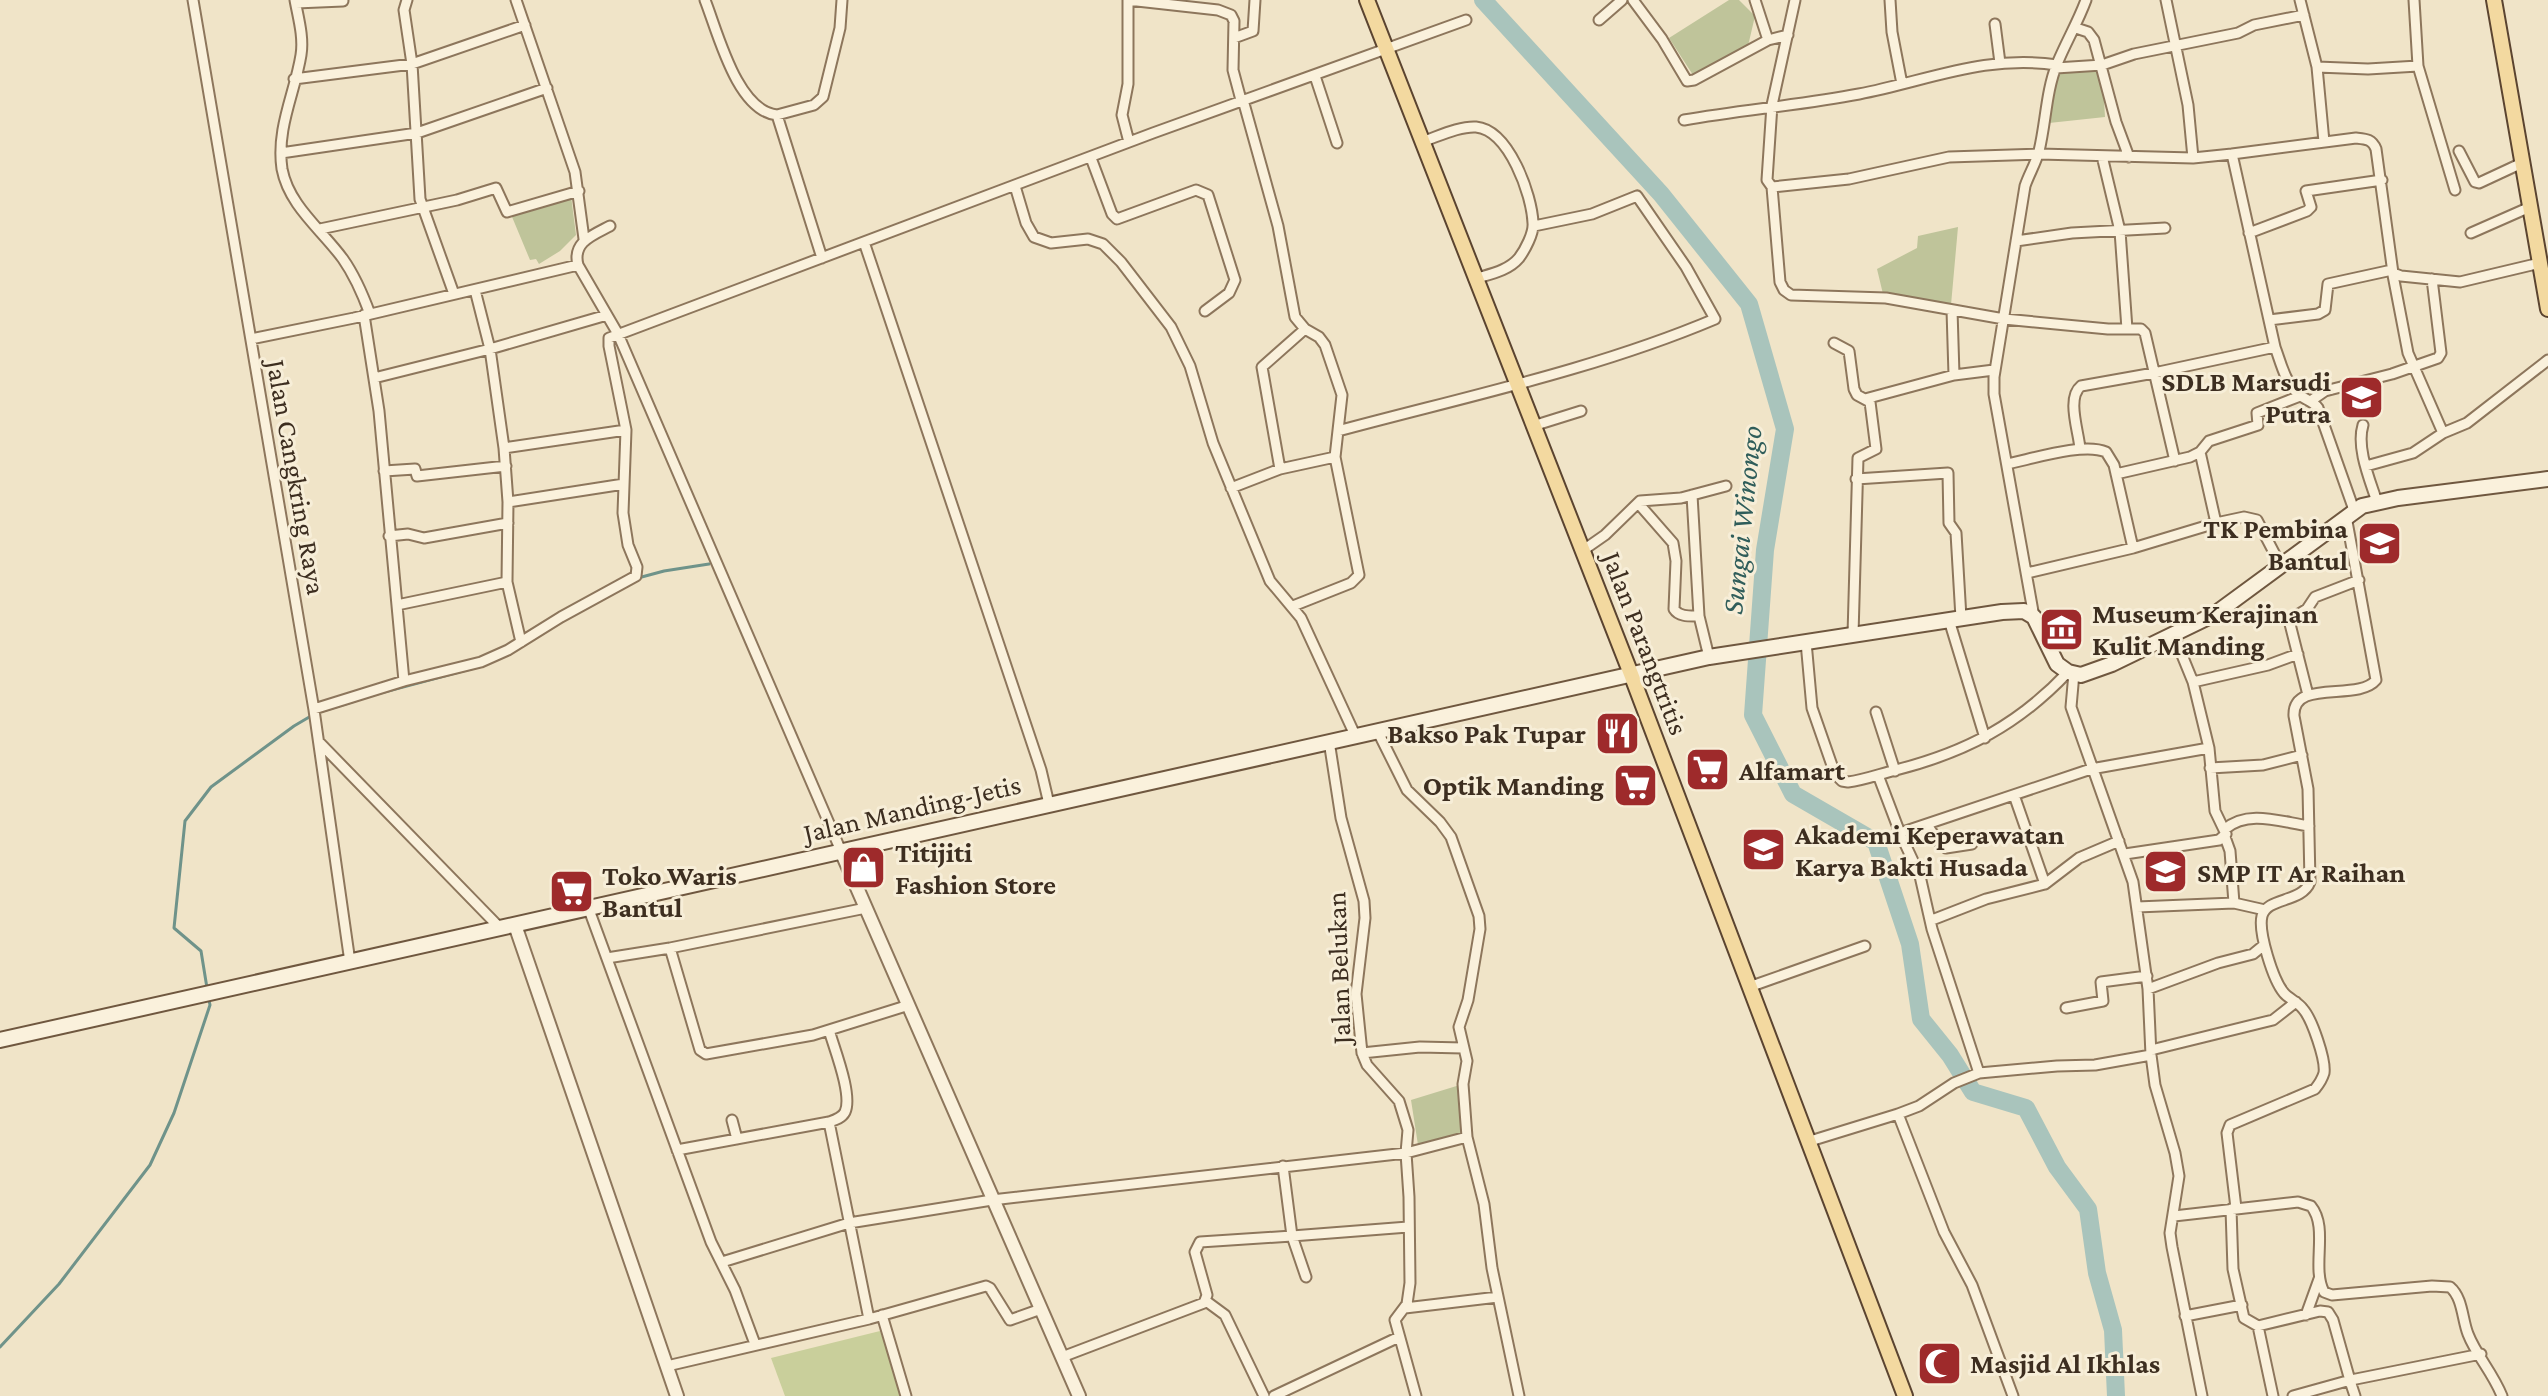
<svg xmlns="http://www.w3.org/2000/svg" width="2548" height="1396" font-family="'Crimson Pro',serif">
  <rect width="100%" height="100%" fill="#f0e4c8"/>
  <!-- green -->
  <path fill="#c9cf9b" d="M880,1331L904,1396H785L771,1358Z"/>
  <!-- cemetery -->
  <path fill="#bfc49a" d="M1729,0H1739L1755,16L1748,46L1693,75L1669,38Z
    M2102,68L2105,117L2049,123L2056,71Z
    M571,196L576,235L560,251L539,264L536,259L530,260L510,212Z
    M1958,227L1951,305L1883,294L1877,269L1917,248L1918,236Z
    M1463,1084L1465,1135L1418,1145L1411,1100Z"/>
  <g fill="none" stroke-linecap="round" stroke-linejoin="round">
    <!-- stream -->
    <path stroke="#6f938a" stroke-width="3" d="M638,578L664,571L709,564
      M500,658L518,649
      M373,695L478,667
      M207,988L201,951L174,928L185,821L211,787L294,726L316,713L355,701
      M0,1347L59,1284L150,1165L174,1113L210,1005L209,1000"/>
    <!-- river -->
    <path stroke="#a9c4bc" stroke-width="18" d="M1483,0L1661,194L1749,304L1785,429L1765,550L1753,715L1793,794L1876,842L1910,944L1921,1019L1950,1055L1973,1092L2026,1108L2057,1167L2088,1209L2097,1273L2113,1330L2116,1396"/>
    <defs>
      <path id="minor" d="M193,0L314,710L350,962
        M295,0C298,17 304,37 301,55C295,93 276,128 282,169C289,206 322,230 343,259C355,276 363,295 370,314
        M407,0L404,10L412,64L420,199L454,294
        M516,0L575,172L584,239
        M705,0C718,33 737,111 777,115L822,258
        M1128,0L1218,10L1231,15L1234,21L1233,70L1241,100
        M1128,0V84L1122,115L1129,142
        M1633,0L1662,39L1687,81L1694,80L1768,40L1788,35
        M1755,0L1768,40
        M1795,0L1772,105L1767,180L1772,187L1780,282L1784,290L1791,295L1886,298L2004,319L2108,329H2141L2145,333L2175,461
        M1890,0L1892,32L1902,84
        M2166,0L2188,105L2193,158
        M2300,0L2317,67L2324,142
        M2414,0L2418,66L2455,190
        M296,3L343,1
        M1599,20L1622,0
        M1995,24L2000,63
        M2076,28L2088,32L2094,40L2116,122L2129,157
        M1234,38L1253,31L1255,0
        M2317,67L2368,69L2418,66
        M2056,68L2102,65L2134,54L2238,33L2254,25L2304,15
        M1315,76L1337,143
        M294,79L412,64L525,25
        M1243,100L1278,226L1295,317L1305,329L1319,337L1325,345L1342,395L1335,457L1359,575L1351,583L1293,606
        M777,115L814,105L823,97L840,28L842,0
        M1684,120C1742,110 1801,105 1859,94C1927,81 1986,54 2057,65
        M1421,142C1437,137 1459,126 1476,127C1509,130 1532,195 1533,223C1534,233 1525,250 1519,258C1508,271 1490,274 1474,279
        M2459,151L2475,182L2479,183L2522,163
        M281,153L417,133L547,88
        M2232,154L2356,138C2366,139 2372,139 2376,149L2393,273L2401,276L2460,282L2540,263
        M2102,156L2120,231L2127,329
        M1091,158L1112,214L1117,219L1196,190L1208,195L1235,280L1229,293L1205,311
        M1015,186L1026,223L1034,237L1051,243L1088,239L1103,244L1121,262L1171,327L1190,366L1213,443L1270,581L1301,618L1355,735
        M1772,187L1849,179L1949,157L2039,154L2193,158L2232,154L2275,347C2281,363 2285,382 2298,394C2305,400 2312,400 2318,408L2354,510
        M610,226C593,235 572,242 578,265L618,334L841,851
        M320,229L457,200L496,188L507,212L579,191
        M2249,233L2307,211L2311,207L2306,191L2382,180
        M2471,233L2530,207
        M2016,241L2072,233L2165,228
        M864,242L1041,770L1049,804
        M475,290L490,349L504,448L508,502L507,582L521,642
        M1952,310L1954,375
        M364,315L379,411L404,681
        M2269,320L2318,314L2325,310L2328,284L2392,270L2408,353L2443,433
        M251,339L354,318L578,265
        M1834,343L1849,351L1854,389L1857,395L1870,402L1876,449L1858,458L1853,635
        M374,378L490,349L607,315
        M1865,399L1954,375L1994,370
        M2312,400L2325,391L2392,374L2438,358L2441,353L2432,279
        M2363,425C2356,448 2370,480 2377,502
        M1533,426L1581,411
        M1338,431C1464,397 1594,370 1715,319L1686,267L1637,196L1592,214L1534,226
        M504,448L626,430
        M2080,449C2079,432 2066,398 2081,386L2154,373L2275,347
        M2200,452L2209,441L2258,425L2257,413L2300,396
        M2007,464C2032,459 2084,442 2106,452L2114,465L2133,548L2216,523
        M2366,466L2413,453L2443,433L2467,423L2548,360
        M1280,469L1262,367L1305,329
        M384,471L415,469L417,476L506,466
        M2116,474L2190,457L2200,452L2216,523L2244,517L2257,520L2281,566
        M1856,479L1948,473L1949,523L1956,533L1961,618
        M1231,488L1280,469L1335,457
        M1692,495L1699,616
        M508,502L624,484
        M1638,503L1673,543L1676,561L1674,609C1679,617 1690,616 1699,616L1709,657
        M389,536L408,534L424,538L508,523
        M1582,551L1605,535L1640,501L1681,498L1726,486
        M2027,573L2133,548
        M397,605L507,582
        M2034,617L1994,394V377L2025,186C2029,174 2036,163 2039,151C2046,122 2046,91 2057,64C2066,42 2078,22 2086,0
        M1949,620L1985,738
        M1806,642L1812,708L1835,774L1842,781L1848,782C1864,780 1880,774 1896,770C1966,752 2018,725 2068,672
        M2074,673L2071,707L2133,882L2148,989L2151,1055L2155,1085L2175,1153L2179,1176L2170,1233L2172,1247L2202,1396
        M2193,682L2268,665L2298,654
        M2308,695L2289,620L2307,609L2315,597L2359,580
        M314,709L404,681L481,662L508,650L561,617L636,576L637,567L628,545L623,513L626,430L609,346V338L1153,133L1466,20
        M1876,712L1895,771
        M1377,730L1407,790L1440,822L1451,837L1479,916L1480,929L1468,1000L1459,1027L1467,1061L1463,1084L1467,1137L1484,1204L1492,1268L1519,1396
        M1329,741L1341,818L1364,901L1365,918L1356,994L1362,1053L1367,1065L1399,1101L1408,1130L1406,1153L1409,1197L1410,1283L1407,1304L1395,1320L1416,1396
        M319,742L500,928
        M2210,768L2263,765L2302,755
        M1878,775L1900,833L1920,876L1932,929L1979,1073
        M2014,795L2045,884
        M1927,825L1939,842L1946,848L1972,844
        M2225,829C2248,809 2281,822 2309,826
        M1900,833L2091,769L2209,748
        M2225,837L2230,851L2234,903L2265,910
        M2125,854L2219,840L2226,834L2215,811L2209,748L2193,682L2173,633
        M588,907L711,1242L735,1290L755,1344
        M2137,907L2234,903
        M1932,920L1986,899L2045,884L2079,858L2119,841
        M670,948L700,1050L706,1054L813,1035L909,1005
        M607,958L670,948L866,908
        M1749,987L1865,946
        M2148,989L2218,963L2253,954L2264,945
        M2066,1008L2103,1001L2101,982L2147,976
        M2151,1050L2273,1020L2296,1002
        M1362,1053L1420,1047L1463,1048
        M1898,1114L1944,1232L1972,1285L2013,1396
        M732,1120L737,1139
        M829,1122L869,1319
        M1807,1142L1898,1114L1919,1106L1954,1083L1979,1073L2057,1066L2095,1065L2151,1055
        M677,1150L829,1122C835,1120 842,1118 845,1112C853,1095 834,1048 829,1030
        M2236,1208L2227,1133L2230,1125L2315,1089C2319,1084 2322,1080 2324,1073C2326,1060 2312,1019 2303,1009C2298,1002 2289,999 2284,993C2273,980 2258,932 2262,916C2267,897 2302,903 2310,882L2308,789L2294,716C2292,678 2358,702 2376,680L2346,516
        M2231,1209L2233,1269L2244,1318L2258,1326L2320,1311L2328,1312L2333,1320L2351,1384
        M2174,1216L2298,1202L2311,1206C2329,1228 2311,1267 2324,1292L2332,1295L2432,1286L2450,1287C2463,1298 2462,1319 2468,1334C2476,1355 2493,1373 2502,1396
        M722,1262L849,1223L992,1200L1406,1153L1467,1137
        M1306,1277L1292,1236L1408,1227
        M1206,1301L1225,1315L1264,1396
        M1405,1308L1498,1297
        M882,1315L906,1396
        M2306,1315L2319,1279
        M2185,1316L2242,1305
        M2258,1326L2273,1396
        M1062,1357L1204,1303L1207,1295L1195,1252L1200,1242L1292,1236L1283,1166
        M667,1366L869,1319L986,1286L990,1288L1010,1320L1041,1309
        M2351,1380L2481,1354
        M1274,1396L1399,1337
        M2293,1396L2347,1381L2351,1384L2355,1396"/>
      <path id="tertiary" d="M841,851L1079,1396
        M515,925L677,1396"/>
      <path id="secondary" d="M0,1040L1709,657L2002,612L2024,611L2034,617L2057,664L2068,672L2081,675L2112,664L2215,614L2362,506L2398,498L2548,479"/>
      <path id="primary" d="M1367,0L1631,674L1905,1396
        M2494,0L2548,309"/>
    </defs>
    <!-- minor casing -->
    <use href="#minor" stroke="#8d765c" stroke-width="13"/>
    <!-- tertiary casing -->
    <use href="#tertiary" stroke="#8d765c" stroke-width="16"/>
    <!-- secondary casing -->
    <use href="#secondary" stroke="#6f573f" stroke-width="18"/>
    <!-- primary casing -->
    <use href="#primary" stroke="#5b4430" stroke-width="18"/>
    <!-- minor -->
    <use href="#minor" stroke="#faf1dc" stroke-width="9"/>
    <!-- tertiary -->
    <use href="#tertiary" stroke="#faf1dc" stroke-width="12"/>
    <!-- secondary -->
    <use href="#secondary" stroke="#faf1dc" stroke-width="14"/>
    <!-- primary -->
    <use href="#primary" stroke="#f3d9a0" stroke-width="14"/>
  </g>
  <!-- icons -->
  <defs>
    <symbol id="school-square" viewBox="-11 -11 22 22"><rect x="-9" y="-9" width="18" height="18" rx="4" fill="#9e2a2b" stroke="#f7eed8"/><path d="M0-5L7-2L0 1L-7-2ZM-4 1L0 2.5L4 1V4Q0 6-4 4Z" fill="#fff"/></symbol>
    <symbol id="museum-square" viewBox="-11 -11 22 22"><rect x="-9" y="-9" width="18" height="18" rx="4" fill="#9e2a2b" stroke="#f7eed8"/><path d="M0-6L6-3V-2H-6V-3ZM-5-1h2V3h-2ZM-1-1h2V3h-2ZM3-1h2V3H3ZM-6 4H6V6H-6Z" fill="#fff"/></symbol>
    <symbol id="restaurant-square" viewBox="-11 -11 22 22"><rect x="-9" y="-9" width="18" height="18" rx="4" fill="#9e2a2b" stroke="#f7eed8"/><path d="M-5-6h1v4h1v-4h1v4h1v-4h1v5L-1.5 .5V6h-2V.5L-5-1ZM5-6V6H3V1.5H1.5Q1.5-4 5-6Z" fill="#fff"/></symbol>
    <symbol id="supermarket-square" viewBox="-11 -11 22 22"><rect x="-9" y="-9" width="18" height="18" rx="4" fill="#9e2a2b" stroke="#f7eed8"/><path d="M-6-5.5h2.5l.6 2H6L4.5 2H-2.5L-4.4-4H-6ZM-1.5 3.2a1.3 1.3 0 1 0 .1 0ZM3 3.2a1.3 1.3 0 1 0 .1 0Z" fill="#fff"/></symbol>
    <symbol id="university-square" viewBox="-11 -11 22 22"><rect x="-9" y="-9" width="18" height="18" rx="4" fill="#9e2a2b" stroke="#f7eed8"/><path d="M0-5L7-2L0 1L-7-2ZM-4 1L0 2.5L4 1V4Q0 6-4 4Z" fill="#fff"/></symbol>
    <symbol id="shop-square" viewBox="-11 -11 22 22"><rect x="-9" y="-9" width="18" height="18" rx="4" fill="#9e2a2b" stroke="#f7eed8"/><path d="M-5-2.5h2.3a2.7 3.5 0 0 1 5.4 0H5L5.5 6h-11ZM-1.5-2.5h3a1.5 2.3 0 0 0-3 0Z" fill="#fff"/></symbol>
    <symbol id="mosque-square" viewBox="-11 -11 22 22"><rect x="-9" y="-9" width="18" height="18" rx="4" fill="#9e2a2b" stroke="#f7eed8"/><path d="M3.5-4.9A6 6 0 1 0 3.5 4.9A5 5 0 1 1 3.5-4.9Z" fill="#fff"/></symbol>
  </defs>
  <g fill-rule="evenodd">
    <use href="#school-square" x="2336" y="372" width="51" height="51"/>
    <use href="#school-square" x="2354" y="518" width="51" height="51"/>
    <use href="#museum-square" x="2036" y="604" width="51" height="51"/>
    <use href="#restaurant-square" x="1592" y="708" width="51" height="51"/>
    <use href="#supermarket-square" x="1682" y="744" width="51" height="51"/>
    <use href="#supermarket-square" x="1610" y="760" width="51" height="51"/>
    <use href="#university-square" x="1738" y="824" width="51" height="51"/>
    <use href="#shop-square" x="838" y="842" width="51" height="51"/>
    <use href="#school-square" x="2140" y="846" width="51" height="51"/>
    <use href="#supermarket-square" x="546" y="866" width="51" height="51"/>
    <use href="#mosque-square" x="1914" y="1338" width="51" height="51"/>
  </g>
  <g text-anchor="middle" stroke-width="6" stroke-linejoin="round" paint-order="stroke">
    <!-- poi labels -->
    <g font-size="28" font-weight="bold" fill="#3d2e20" stroke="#f7eed8" text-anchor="start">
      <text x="2331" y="391" text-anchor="end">SDLB Marsudi<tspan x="2331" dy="32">Putra</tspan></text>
      <text x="2348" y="538" text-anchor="end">TK Pembina<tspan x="2348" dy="32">Bantul</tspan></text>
      <text x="2092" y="623">Museum Kerajinan<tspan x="2092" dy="32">Kulit Manding</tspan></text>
      <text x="1586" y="743" text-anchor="end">Bakso Pak Tupar</text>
      <text x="1739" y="780">Alfamart</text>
      <text x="1604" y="795" text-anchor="end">Optik Manding</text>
      <text x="1795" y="844">Akademi Keperawatan<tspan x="1795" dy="32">Karya Bakti Husada</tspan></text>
      <text x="895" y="862">Titijiti<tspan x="895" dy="32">Fashion Store</tspan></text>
      <text x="2197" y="882">SMP IT Ar Raihan</text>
      <text x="602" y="885">Toko Waris<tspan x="602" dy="32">Bantul</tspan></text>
      <text x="1970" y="1373">Masjid Al Ikhlas</text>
    </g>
    <!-- street labels -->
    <g font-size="28" fill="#3d2e20" stroke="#f7eed8">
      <text transform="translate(297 477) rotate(80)" y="10">Jalan Cangkring Raya</text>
      <text transform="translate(1646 643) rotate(69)" y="10">Jalan Parangtritis</text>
      <text transform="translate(912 808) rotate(-13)" y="10">Jalan Manding-Jetis</text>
      <text transform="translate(1338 968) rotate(-92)" y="10">Jalan Belukan</text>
    </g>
    <!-- water labels -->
    <g font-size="30" font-style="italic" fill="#2f5d5a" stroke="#f7eed8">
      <text transform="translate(1742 520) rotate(-84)" y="10">Sungai Winongo</text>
    </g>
  </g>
</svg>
